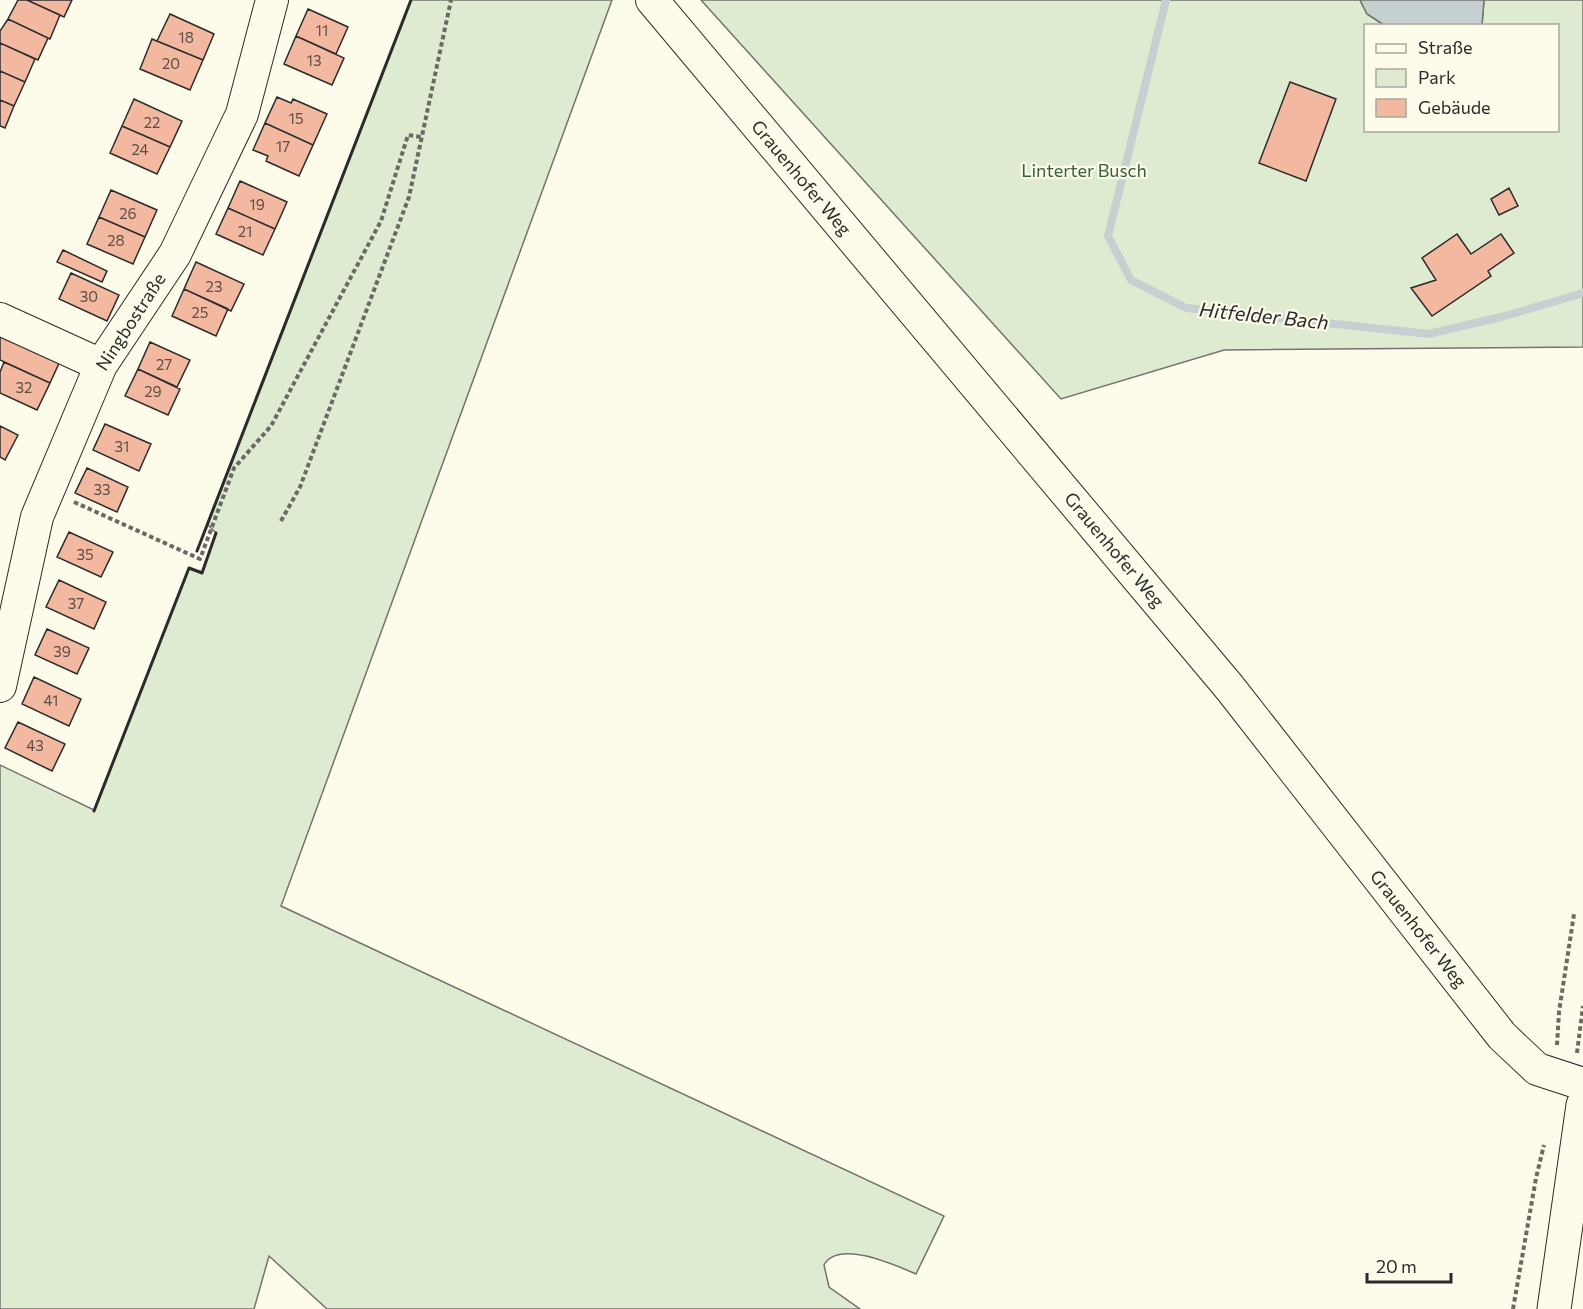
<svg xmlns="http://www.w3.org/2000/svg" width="1583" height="1309" font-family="Commissioner,sans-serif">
  <rect width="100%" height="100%" fill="#fdfbea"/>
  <!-- green -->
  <path fill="#deebd1" stroke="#74746e" stroke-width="1.5" d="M411,0H612L281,906L944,1216L916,1274C895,1265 838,1239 824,1265L829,1287L860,1309H327L269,1256L254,1309H0V765L94,810L189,568L202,572L216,533L207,524Z
    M701,0H1360L1367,14L1384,25L1366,26V130H1558V26L1482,25L1484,0H1583V347L1224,350L1061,399Z"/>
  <!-- water -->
  <path fill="#c7d0d0" stroke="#74746e" stroke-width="1.5" d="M1360,0H1484L1482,25H1384L1367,14Z"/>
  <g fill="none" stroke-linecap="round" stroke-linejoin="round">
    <!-- stream -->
    <path stroke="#c7d0d0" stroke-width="8" d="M1166,0L1108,236L1131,280L1186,308L1429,334L1505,316L1583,293"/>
  </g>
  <!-- building -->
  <path fill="#f2b8a0" stroke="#2b2b2b" stroke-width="1.5" d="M18,0H27L60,15L50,39L8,19Z
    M27,0H72L64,17Z
    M308,9L348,27L336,54L296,36Z
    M170,14L214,34L203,60L157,41Z
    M8,19L48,38L38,60L0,43V31Z
    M296,36L344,58L332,85L284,64Z
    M152,39L203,60L190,90L140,69Z
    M0,43L35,59L25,82L0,71Z
    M0,71L25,82L14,106L0,100Z
    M1290,82L1336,99L1306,181L1259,163Z
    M277,97L291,103L293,99L327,114L313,145L265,123Z
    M134,99L182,121L170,147L122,126Z
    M0,100L14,106L5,128L0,126Z
    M265,123L313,145L299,176L266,161L268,156L253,150Z
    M122,126L170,147L157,174L110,153Z
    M240,181L287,202L275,229L228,208Z
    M1509,188L1518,206L1499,215L1491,199Z
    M111,190L157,210L145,237L99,217Z
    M228,208L275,229L263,255L216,234Z
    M99,217L145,237L133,264L87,244Z
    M1457,234L1471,254L1501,234L1514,253L1488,271L1491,276L1432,316L1411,288L1436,280L1422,258Z
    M63,250L107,271L102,282L57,262Z
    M196,262L244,284L231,311L184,289Z
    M71,273L119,295L107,321L59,299Z
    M184,289L228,309L216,336L172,316Z
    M0,333L60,361L50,383L0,360Z
    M150,342L190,360L177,387L138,369Z
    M4,362L50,383L37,410L0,393V372Z
    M138,369L180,389L168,415L125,396Z
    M105,424L151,444L139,471L93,450Z
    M0,426L18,435L5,460L0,457Z
    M87,468L128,487L117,512L75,493Z
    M69,532L113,552L101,577L57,557Z
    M59,580L106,602L94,629L46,607Z
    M47,629L89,648L77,674L35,655Z
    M34,677L81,699L69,726L22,704Z
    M18,722L65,744L52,771L5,748Z"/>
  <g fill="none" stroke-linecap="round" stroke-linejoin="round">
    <defs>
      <path id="minor" d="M652,0L1230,688L1502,1036L1537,1069L1583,1084
        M0,319L101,365
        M0,686L37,517L101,365L175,254L242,114L272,0"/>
      <path id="major" d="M1554,1309L1583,1105"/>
    </defs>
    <!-- minor casing -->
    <use href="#minor" stroke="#2b2b2b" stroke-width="34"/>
    <!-- major casing -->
    <use href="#major" stroke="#2b2b2b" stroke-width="35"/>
    <!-- path -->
    <path stroke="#6a6964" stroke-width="4" stroke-dasharray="4.5 3" stroke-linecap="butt" d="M74,502L200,559L234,468L271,426L381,221L408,135L421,137
      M281,521L300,487L409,197L451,0
      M1557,1045L1559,1012L1574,914
      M1577,1053L1583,1006
      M1513,1309L1536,1178L1544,1145"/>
    <!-- minor -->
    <use href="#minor" stroke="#fdfbea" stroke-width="32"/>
    <!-- major -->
    <use href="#major" stroke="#fdfbea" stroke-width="33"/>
    <!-- wall -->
    <path stroke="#2b2b2b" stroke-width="3" d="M197,551L411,0
      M94,811L189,568L202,573L216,533"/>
  </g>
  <g text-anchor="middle" stroke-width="4.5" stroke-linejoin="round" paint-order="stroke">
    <!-- number labels -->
    <g font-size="15" fill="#5d4e48">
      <text x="322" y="36">11</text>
      <text x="186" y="43">18</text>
      <text x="314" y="66">13</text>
      <text x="171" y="69">20</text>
      <text x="296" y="124">15</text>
      <text x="152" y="128">22</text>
      <text x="283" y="152">17</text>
      <text x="140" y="155">24</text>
      <text x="257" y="210">19</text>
      <text x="128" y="219">26</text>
      <text x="245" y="237">21</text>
      <text x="116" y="246">28</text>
      <text x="214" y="292">23</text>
      <text x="89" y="302">30</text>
      <text x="200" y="318">25</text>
      <text x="164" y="370">27</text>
      <text x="24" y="393">32</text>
      <text x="153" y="397">29</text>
      <text x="122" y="452">31</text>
      <text x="102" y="495">33</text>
      <text x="85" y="560">35</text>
      <text x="76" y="609">37</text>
      <text x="62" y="657">39</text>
      <text x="51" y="706">41</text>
      <text x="35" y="751">43</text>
    </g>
    <!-- park labels -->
    <g font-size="18" fill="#34623c" stroke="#fdfbea">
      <text x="1084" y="177">Linterter Busch</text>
    </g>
    <!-- street labels -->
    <g font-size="18" fill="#2b2b2b" stroke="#fdfbea">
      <text transform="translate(801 178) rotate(50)" y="6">Grauenhofer Weg</text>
      <text transform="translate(131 322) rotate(-57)" y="6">Ningbostraße</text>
      <text transform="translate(1114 550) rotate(50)" y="6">Grauenhofer Weg</text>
      <text transform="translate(1418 929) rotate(52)" y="6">Grauenhofer Weg</text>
    </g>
    <!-- water labels -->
    <g font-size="20" font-style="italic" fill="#2b2b2b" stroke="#fdfbea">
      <text transform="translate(1264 316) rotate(6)" y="7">Hitfelder Bach</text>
    </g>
  </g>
  <!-- legend -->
  <rect x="1364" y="24" width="195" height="108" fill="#fdfbea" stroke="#a9a89e" stroke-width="1.5"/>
  <rect x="1376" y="44" width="30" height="9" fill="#fdfbea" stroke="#a9a89e" stroke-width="1.5"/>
  <text x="1418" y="54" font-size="18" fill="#2b2b2b">Straße</text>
  <rect x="1376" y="69" width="30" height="18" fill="#deebd1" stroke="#a9a89e" stroke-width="1.5"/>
  <text x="1418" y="84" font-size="18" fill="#2b2b2b">Park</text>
  <rect x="1376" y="99" width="30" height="18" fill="#f2b8a0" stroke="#a9a89e" stroke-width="1.5"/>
  <text x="1418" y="114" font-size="18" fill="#2b2b2b">Gebäude</text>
  <!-- scale -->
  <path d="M1367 1273v9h84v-9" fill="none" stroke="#2b2b2b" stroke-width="3"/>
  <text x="1376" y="1273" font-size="18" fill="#2b2b2b" stroke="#fdfbea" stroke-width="4.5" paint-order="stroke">20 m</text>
</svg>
